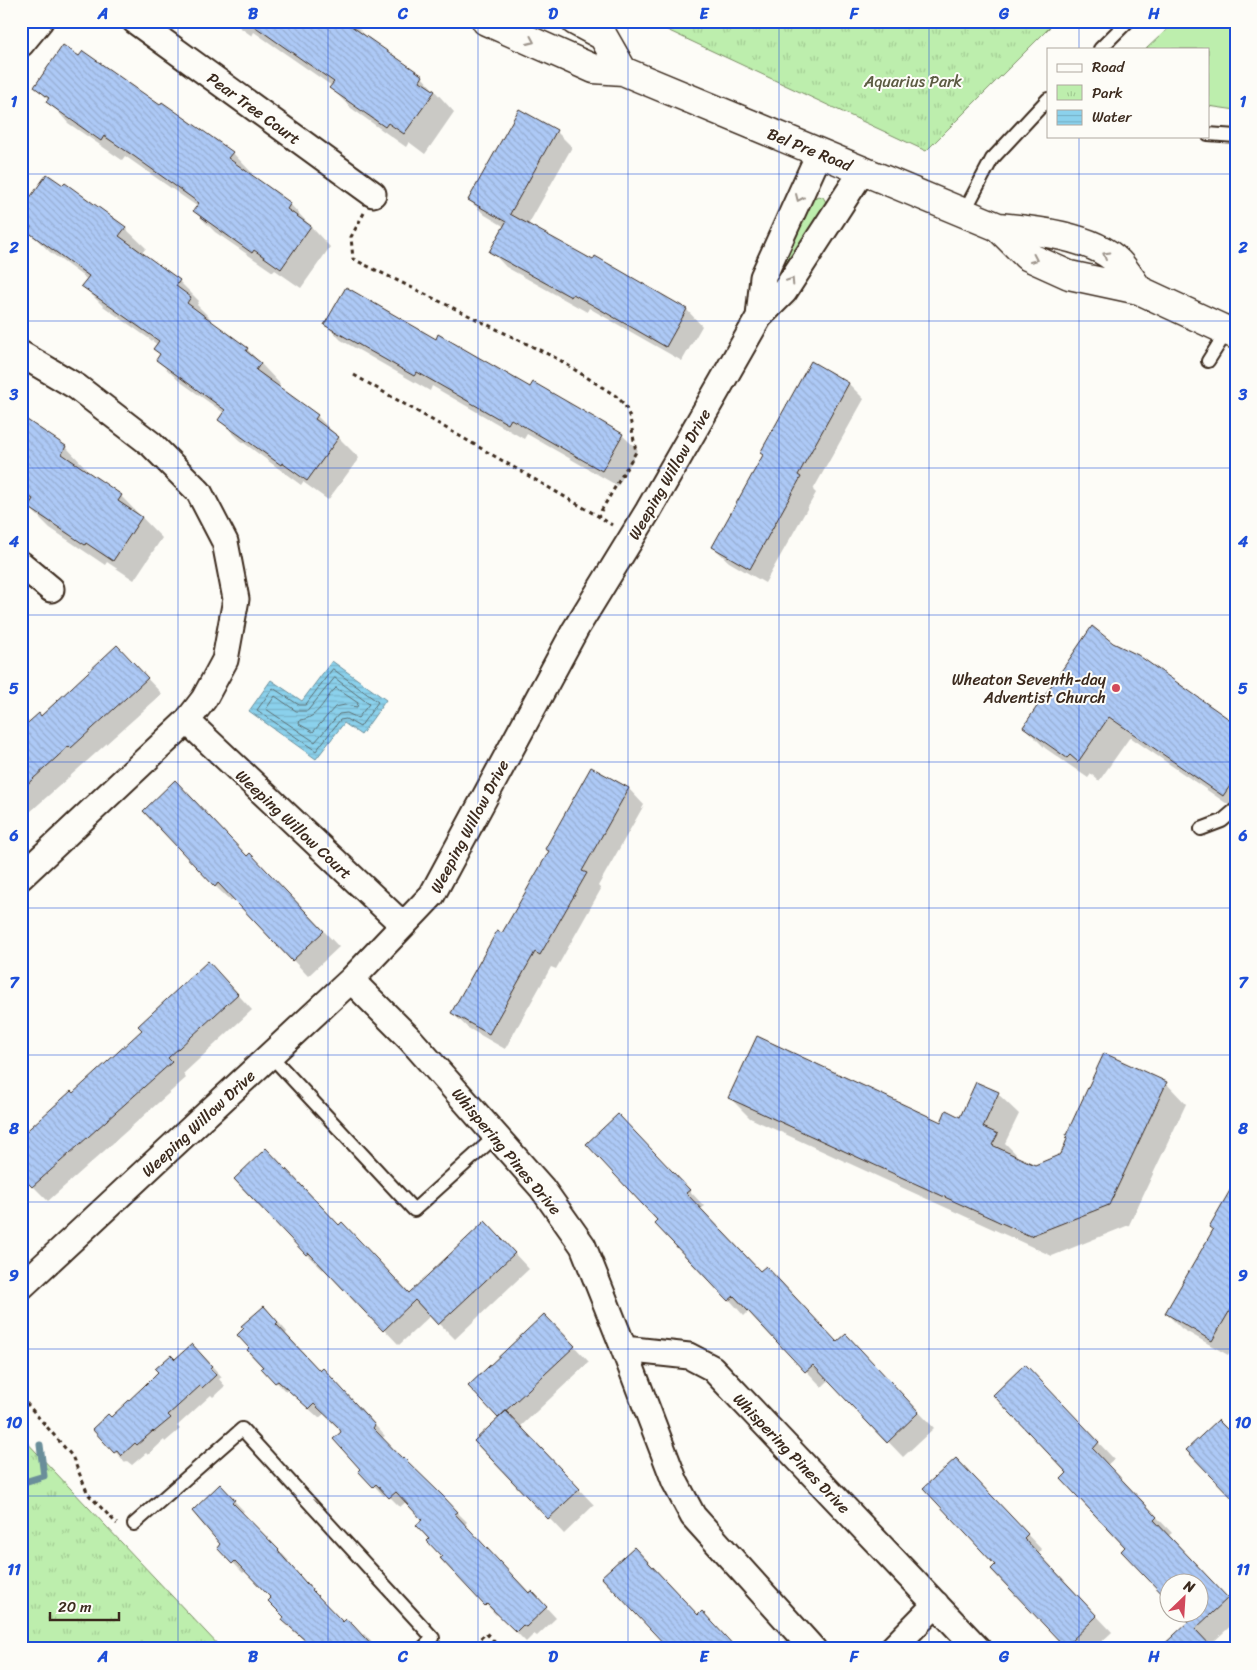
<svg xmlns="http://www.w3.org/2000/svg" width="1257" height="1670" font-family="Sriracha,sans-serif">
  <defs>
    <pattern id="park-tufts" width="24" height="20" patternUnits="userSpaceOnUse" patternTransform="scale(1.25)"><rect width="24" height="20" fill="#bdeead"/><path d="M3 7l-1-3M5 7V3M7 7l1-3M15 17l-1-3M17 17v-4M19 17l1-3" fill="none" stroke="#a3cc94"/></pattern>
    <pattern id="water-rules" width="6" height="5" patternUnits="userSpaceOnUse" patternTransform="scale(1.25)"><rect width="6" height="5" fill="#8bd1ec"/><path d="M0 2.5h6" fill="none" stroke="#79b4ca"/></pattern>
    <pattern id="building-back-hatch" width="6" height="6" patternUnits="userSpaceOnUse" patternTransform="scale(1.25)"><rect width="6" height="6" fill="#adc9f6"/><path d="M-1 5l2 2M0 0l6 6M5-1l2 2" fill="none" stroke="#96add2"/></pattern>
  </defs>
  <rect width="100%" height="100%" fill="#fdfcf7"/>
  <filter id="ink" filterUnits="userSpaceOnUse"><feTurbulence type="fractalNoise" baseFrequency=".02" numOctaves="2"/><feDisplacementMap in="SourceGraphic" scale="10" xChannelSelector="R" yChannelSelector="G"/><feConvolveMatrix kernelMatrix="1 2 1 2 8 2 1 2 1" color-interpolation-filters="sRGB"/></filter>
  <g filter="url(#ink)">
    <!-- grass -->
    <path fill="#bdeead" stroke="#7c8c66" d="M1176,21H1236V110L1208,106V49H1146Z
      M818,196L823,197L827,204L786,268H783L780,265L811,200Z"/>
    <!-- park -->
    <path fill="url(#park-tufts)" stroke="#7c8c66" d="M648,21H1056L926,151Z
      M21,1436L222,1649H21Z"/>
    <!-- water -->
    <path fill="url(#water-rules)" stroke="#6b8e9a" d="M332,661L386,700L361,735L344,723L316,759L249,711L271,680L302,701Z"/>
    <!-- shadow -->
    <path fill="#0003" d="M231,21H351L368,38L422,77L454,112L425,154L409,142L406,147L351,108L331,88L332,86L254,32L252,36Z
      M36,86L161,107L232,152L252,173L250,176L290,204L330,247L301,288L275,270L273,272L215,232L194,211L198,207L125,156L122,160L68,123Z
      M520,110L556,131L572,147L528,225L593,262L595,258L687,310L702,326L682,361L589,308L587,312L506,267L491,251L505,227L485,215L469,200Z
      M21,220L125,228L146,248L141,254L179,281L199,301L197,305L211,319L209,321L247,349L280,384L278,388L317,416L359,458L328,500L303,482L301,485L240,440L219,420L224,413L178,380L157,360L161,355L154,349L158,345L103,306L83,286L88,280L50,252L29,232L31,229Z
      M326,325L436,340L622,435L638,450L618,486L527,434L524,439L432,386L430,391L341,340Z
      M812,363L849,384L864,399L813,490L816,493L765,583L729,562L713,547L764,456Z
      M21,418L66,447L86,468L84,471L121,496L162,538L134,580L107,562L105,565L50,528L29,507L32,504L21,497Z
      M1113,644L1236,726V810L1130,737L1099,781L1091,774L1088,778L1045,748L1024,727Z
      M117,647L162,694L21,820V733Z
      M592,768L629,789L644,805L598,886L601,889L556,969L551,967L505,1049L468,1028L452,1013L502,935L550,852L546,849Z
      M175,782L247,857L266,870L339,947L308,976L234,898L231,901L215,886Z
      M223,978L252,1010L183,1074L186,1078L48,1201L33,1186L73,1095L144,1030Z
      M1166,1083L1186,1104L1129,1225L1052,1256L750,1118L729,1097L941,1123L961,1119L998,1094L1019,1114L1005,1143L1017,1155L1016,1157L1035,1166L1061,1155Z
      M633,1131L704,1206L700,1209L760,1272L838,1343L861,1351L934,1428L903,1457L829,1380L822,1387L749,1311L744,1316L659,1220Z
      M236,1179L339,1226L409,1294L500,1238L529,1269L455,1339L431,1315L399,1345L325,1267L323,1270L307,1255Z
      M1236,1182V1342L1228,1355L1182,1329L1166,1313L1214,1231Z
      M274,1317L287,1332L285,1335L321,1372L333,1380L385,1436L382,1438L403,1461L453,1508L467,1522L464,1525L530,1594L532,1592L556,1618L537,1636L534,1634L526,1642L498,1613L496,1615L442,1558L444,1557L431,1539L423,1520L407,1501L400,1507L387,1494L384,1496L360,1471L361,1469L340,1428L325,1413L319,1418L288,1390L286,1392L263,1368Z
      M560,1331L589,1362L520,1427L594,1505L564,1534L476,1441L500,1418L470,1386Z
      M202,1355L222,1377L219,1379L225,1386L213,1397L211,1395L177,1426L180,1429L165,1442L164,1440L148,1455L146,1453L132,1465L127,1461L125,1462L94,1429L111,1419L176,1360Z
      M1040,1381L1114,1459L1107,1465L1172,1533L1168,1536L1236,1607V1621L1210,1645L1161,1649L1200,1612V1582H1170L1127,1547L1068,1473Z
      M971,1475L1042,1550L1038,1554L1112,1632L1094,1649H1068L993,1569L997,1565Z
      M220,1486L244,1511L242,1513L289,1561L287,1562L343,1623L361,1636L364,1634L378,1649H317L311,1643L309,1645L299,1635L270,1601L273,1598L246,1570L243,1573L219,1548L222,1544Z"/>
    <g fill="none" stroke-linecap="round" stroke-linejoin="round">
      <!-- shore -->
      <path stroke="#5b6d70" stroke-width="1" d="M333,669L378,702L360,727L346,719L340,720L316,751L257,710L273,688L299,705H305Z
        M335,678L369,704L358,718L347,713L339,714L315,742L266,709L275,696L296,711H307Z
        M336,688L358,703L357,707L345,705L335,707L313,732L299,724L300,720C319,718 323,700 336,688Z"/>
      <!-- stream -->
      <path stroke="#6b8e9a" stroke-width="7" d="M21,1483L44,1476L40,1445"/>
    </g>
    <!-- building -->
    <path fill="url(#building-back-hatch)" stroke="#3b2a1e" d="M247,21H344L423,76L420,81L435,91L404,134L388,123L385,127L329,88L334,82Z
      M63,45L79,56L83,51L160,105L162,102L233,152L228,158L291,203L287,209L311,226L281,269L254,250L252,253L193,211L199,203L135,157L104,136L101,141L46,102L49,98L34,87Z
      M519,109L557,130L510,214L593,260L595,256L687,309L666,347L573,294L571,297L489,252L506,222L468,200Z
      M47,174L63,185L65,183L126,227L119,236L180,280L176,286L191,297L187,303L248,348L246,351L261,363L256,370L318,415L315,419L339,437L307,481L282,463L281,465L218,420L225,410L156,360L160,354L153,349L159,341L81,286L89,276L28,232L31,227L21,220V210Z
      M346,287L436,339L438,334L530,387L533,382L623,434L602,471L511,419L508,424L417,372L414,376L324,325Z
      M811,361L849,383L798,475L801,477L750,569L712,547L763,455L760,453Z
      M21,416L66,446L62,454L122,495L118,501L142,517L113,561L86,543L85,545L28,507L33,499L21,491Z
      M1092,626L1113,643L1138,655L1236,724V777L1223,796L1109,717L1078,762L1070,755L1067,758L1023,727Z
      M117,645L148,678L71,748L69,746L21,790V729L39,713L41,716Z
      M591,767L629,788L582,871L587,873L540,955L535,952L489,1034L451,1013L497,931L502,933L549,851L545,849Z
      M175,780L247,856L250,853L324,931L292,961L218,883L215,887L143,811Z
      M208,961L238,994L168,1058L172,1062L32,1187L21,1176V1136L71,1091L73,1093L142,1030L138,1026Z
      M757,1036L941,1122L946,1110L960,1117L976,1082L999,1092L983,1127L998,1134L992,1145L1035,1165L1061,1154L1067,1139L1066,1135L1104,1053L1167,1082L1109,1205L1030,1236L728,1098Z
      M618,1114L690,1190L686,1193L760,1271L766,1266L837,1342L846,1334L919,1412L887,1443L813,1365L805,1372L734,1296L728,1301L654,1223L657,1220L586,1144Z
      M266,1148L339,1225L342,1222L409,1293L485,1221L515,1253L438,1325L415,1300L383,1331L309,1253L306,1255L234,1179Z
      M1236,1180V1300L1212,1341L1165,1313L1213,1230L1209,1227Z
      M264,1306L278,1322L276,1324L320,1371L323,1368L375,1425L373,1428L403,1459L404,1458L443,1496L458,1512L455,1514L485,1546L529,1593L532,1591L547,1607L526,1627L523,1625L516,1632L487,1604L485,1606L440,1558L442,1557L427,1541L429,1539L416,1525L422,1520L396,1492L389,1498L376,1484L373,1487L358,1471L360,1469L333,1439L341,1432L339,1428L314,1404L309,1409L278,1381L275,1383L261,1368L263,1367L247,1350L249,1348L237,1335L244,1328L241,1326Z
      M544,1314L575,1346L498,1418L468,1386Z
      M192,1344L212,1366L210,1368L216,1375L202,1388L200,1386L168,1415L171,1418L154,1432L153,1431L137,1445L135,1443L121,1456L117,1451L114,1453L92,1429L108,1414L111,1417L143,1387L158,1372L155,1369L171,1355L175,1359Z
      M1025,1364L1099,1442L1093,1449L1157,1517L1154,1520L1228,1598L1195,1629L1214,1649H1159L1188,1622L1179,1612H1200V1582H1170V1602L1121,1551L1125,1547L1061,1479L1067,1473L993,1395Z
      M506,1411L580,1489L548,1519L474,1441Z
      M1218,1420L1236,1438V1502L1186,1450Z
      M956,1458L1028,1534L1024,1538L1097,1616L1065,1647L991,1569L995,1565L923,1488Z
      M220,1484L235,1500L232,1502L279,1550L278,1551L313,1591L343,1622L346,1619L353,1625L375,1649H315L282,1620L284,1617L268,1601L271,1598L235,1561L232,1564L217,1548L220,1544L192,1511Z
      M634,1547L698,1615L702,1611L737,1649H669L601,1577Z"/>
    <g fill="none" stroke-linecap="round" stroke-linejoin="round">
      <defs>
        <path id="service" d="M1100,49L1128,21
          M1208,134L1236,136
          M963,214L992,159L1048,99
          M1208,361L1236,317
          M1201,829L1222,821L1236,809
          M271,1056L414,1210L497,1135
          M134,1524L242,1429L433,1638L422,1649"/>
        <path id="minor" d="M135,21L373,194
          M21,44L40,21
          M759,317L763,277L819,154
          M21,354L77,387L151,444L199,492L225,542L236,599L225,660L204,699L187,721L21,877
          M21,564L51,589
          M187,721L403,925
          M351,980L410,1039L542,1188L583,1246L624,1349L689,1356L712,1368L978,1649
          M21,1287L351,980L432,895L575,630L648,511L759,317L784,292L863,170
          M624,1349L675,1482L693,1516L813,1649
          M892,1649L936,1604"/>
        <path id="secondary" d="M486,21L594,69L623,71L998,227C1033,230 1093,236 1118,262C1126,270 1132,281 1139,290
          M575,21L603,36L623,71
          M998,227L1027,256L1069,275L1139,290L1236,335"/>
      </defs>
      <!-- service casing -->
      <use href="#service" stroke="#3b2a1e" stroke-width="16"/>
      <!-- minor casing -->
      <use href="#minor" stroke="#3b2a1e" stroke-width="29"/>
      <!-- secondary casing -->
      <use href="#secondary" stroke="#3b2a1e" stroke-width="31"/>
      <!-- path -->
      <path stroke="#3b2a1e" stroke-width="3" stroke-dasharray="4 4" stroke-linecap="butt" d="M364,213L351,237L353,259L558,359L616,396L625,405L630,418L636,452L598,516L612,525
        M354,375L598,516
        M21,1397L72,1456L88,1494L117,1524
        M469,1649L486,1633L501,1649"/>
      <!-- service -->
      <use href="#service" stroke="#fdfcf7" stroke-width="12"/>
      <!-- minor -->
      <use href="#minor" stroke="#fdfcf7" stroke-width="25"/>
      <!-- secondary -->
      <use href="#secondary" stroke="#fdfcf7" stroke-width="28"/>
    </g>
    <!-- one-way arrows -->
    <defs><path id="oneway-chevron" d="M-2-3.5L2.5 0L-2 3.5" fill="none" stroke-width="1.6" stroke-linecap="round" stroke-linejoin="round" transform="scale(1.25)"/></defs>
    <g stroke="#9c938a">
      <use href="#oneway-chevron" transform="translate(531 41) rotate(24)"/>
      <use href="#oneway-chevron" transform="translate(799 198) rotate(114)"/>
      <use href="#oneway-chevron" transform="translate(1106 255) rotate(-150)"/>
      <use href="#oneway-chevron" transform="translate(1034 259) rotate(25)"/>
      <use href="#oneway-chevron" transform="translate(791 281) rotate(-57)"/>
    </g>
  </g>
  <!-- grid -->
  <path fill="none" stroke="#1d4ed8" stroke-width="1" stroke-opacity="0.55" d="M178,21V1649M328,21V1649M478,21V1649M628,21V1649M779,21V1649M929,21V1649M1079,21V49M1079,136V1649M21,174H1236M21,321H1236M21,468H1236M21,615H1236M21,762H1236M21,908H1236M21,1055H1236M21,1202H1236M21,1349H1236M21,1496H1236"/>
  <!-- markers -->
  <circle fill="#d1495b" stroke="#fdfcf7" stroke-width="2" cx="1116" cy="688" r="5"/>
  <g text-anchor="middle" stroke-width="4" stroke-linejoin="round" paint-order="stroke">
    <!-- park labels -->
    <g font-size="16" fill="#5c5b42" stroke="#fdfcf7">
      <text x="913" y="87">Aquarius Park</text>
    </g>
    <!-- street labels -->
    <g font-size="16" fill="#3b2a1e" stroke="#fdfcf7">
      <text transform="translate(254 108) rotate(36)" y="6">Pear Tree Court</text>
      <text transform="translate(810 149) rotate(22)" y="6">Bel Pre Road</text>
      <text transform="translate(669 474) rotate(-60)" y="6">Weeping Willow Drive</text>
      <text transform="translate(294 824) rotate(43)" y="6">Weeping Willow Court</text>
      <text transform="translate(469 826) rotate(-62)" y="6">Weeping Willow Drive</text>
      <text transform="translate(198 1123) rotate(-43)" y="6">Weeping Willow Drive</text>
      <text transform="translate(507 1151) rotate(50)" y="6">Whispering Pines Drive</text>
      <text transform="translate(792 1453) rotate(46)" y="6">Whispering Pines Drive</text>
    </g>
    <!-- poi labels -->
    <g font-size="16" fill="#3b2a1e" stroke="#fdfcf7" text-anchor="end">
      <text x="1106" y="685">Wheaton Seventh-day<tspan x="1106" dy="18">Adventist Church</tspan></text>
    </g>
  </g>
  <!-- margin -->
  <rect width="1257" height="1670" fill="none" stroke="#fdfcf7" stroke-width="55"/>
  <!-- legend -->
  <rect x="1047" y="48" width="162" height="90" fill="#fdfcf7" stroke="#afa8a0"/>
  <rect x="1057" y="64" width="25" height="8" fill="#fdfcf7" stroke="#afa8a0"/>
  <text x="1092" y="72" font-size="15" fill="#3b2a1e">Road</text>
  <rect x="1057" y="85" width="25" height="15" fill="url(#park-tufts)" stroke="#afa8a0"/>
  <text x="1092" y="98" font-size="15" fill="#3b2a1e">Park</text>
  <rect x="1057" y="110" width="25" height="15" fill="url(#water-rules)" stroke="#afa8a0"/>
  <text x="1092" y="122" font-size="15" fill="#3b2a1e">Water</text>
  <!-- north arrow -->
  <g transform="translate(1184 1598) rotate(25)"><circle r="24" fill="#fdfcf7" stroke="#afa8a0"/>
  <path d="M0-4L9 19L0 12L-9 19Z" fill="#d1495b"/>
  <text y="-8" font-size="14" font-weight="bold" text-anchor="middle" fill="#3b2a1e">N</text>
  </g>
  <!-- scale -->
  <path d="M50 1612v8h69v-8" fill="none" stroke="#3b2a1e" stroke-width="2.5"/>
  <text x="58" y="1612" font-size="15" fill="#3b2a1e" stroke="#fdfcf7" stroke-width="4" paint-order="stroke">20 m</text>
  <rect x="28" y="28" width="1202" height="1614" fill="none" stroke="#1d4ed8" stroke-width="2"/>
  <g font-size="16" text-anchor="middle" font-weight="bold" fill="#1d4ed8">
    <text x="103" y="19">A</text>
    <text x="253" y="19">B</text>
    <text x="403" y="19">C</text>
    <text x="553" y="19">D</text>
    <text x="704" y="19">E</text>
    <text x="854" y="19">F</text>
    <text x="1004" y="19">G</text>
    <text x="1154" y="19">H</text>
    <text x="14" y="107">1</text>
    <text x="1243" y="107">1</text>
    <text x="14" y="253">2</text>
    <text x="1243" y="253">2</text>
    <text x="14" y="400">3</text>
    <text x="1243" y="400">3</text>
    <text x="14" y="547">4</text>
    <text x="1243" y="547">4</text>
    <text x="14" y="694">5</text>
    <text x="1243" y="694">5</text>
    <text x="14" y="841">6</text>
    <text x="1243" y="841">6</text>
    <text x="14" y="988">7</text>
    <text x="1243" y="988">7</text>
    <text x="14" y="1134">8</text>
    <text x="1243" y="1134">8</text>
    <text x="14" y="1281">9</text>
    <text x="1243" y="1281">9</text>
    <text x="14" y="1428">10</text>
    <text x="1243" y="1428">10</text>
    <text x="14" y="1575">11</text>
    <text x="1243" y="1575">11</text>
    <text x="103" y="1662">A</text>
    <text x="253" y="1662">B</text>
    <text x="403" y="1662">C</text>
    <text x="553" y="1662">D</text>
    <text x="704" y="1662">E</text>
    <text x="854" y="1662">F</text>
    <text x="1004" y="1662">G</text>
    <text x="1154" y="1662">H</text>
  </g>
</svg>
